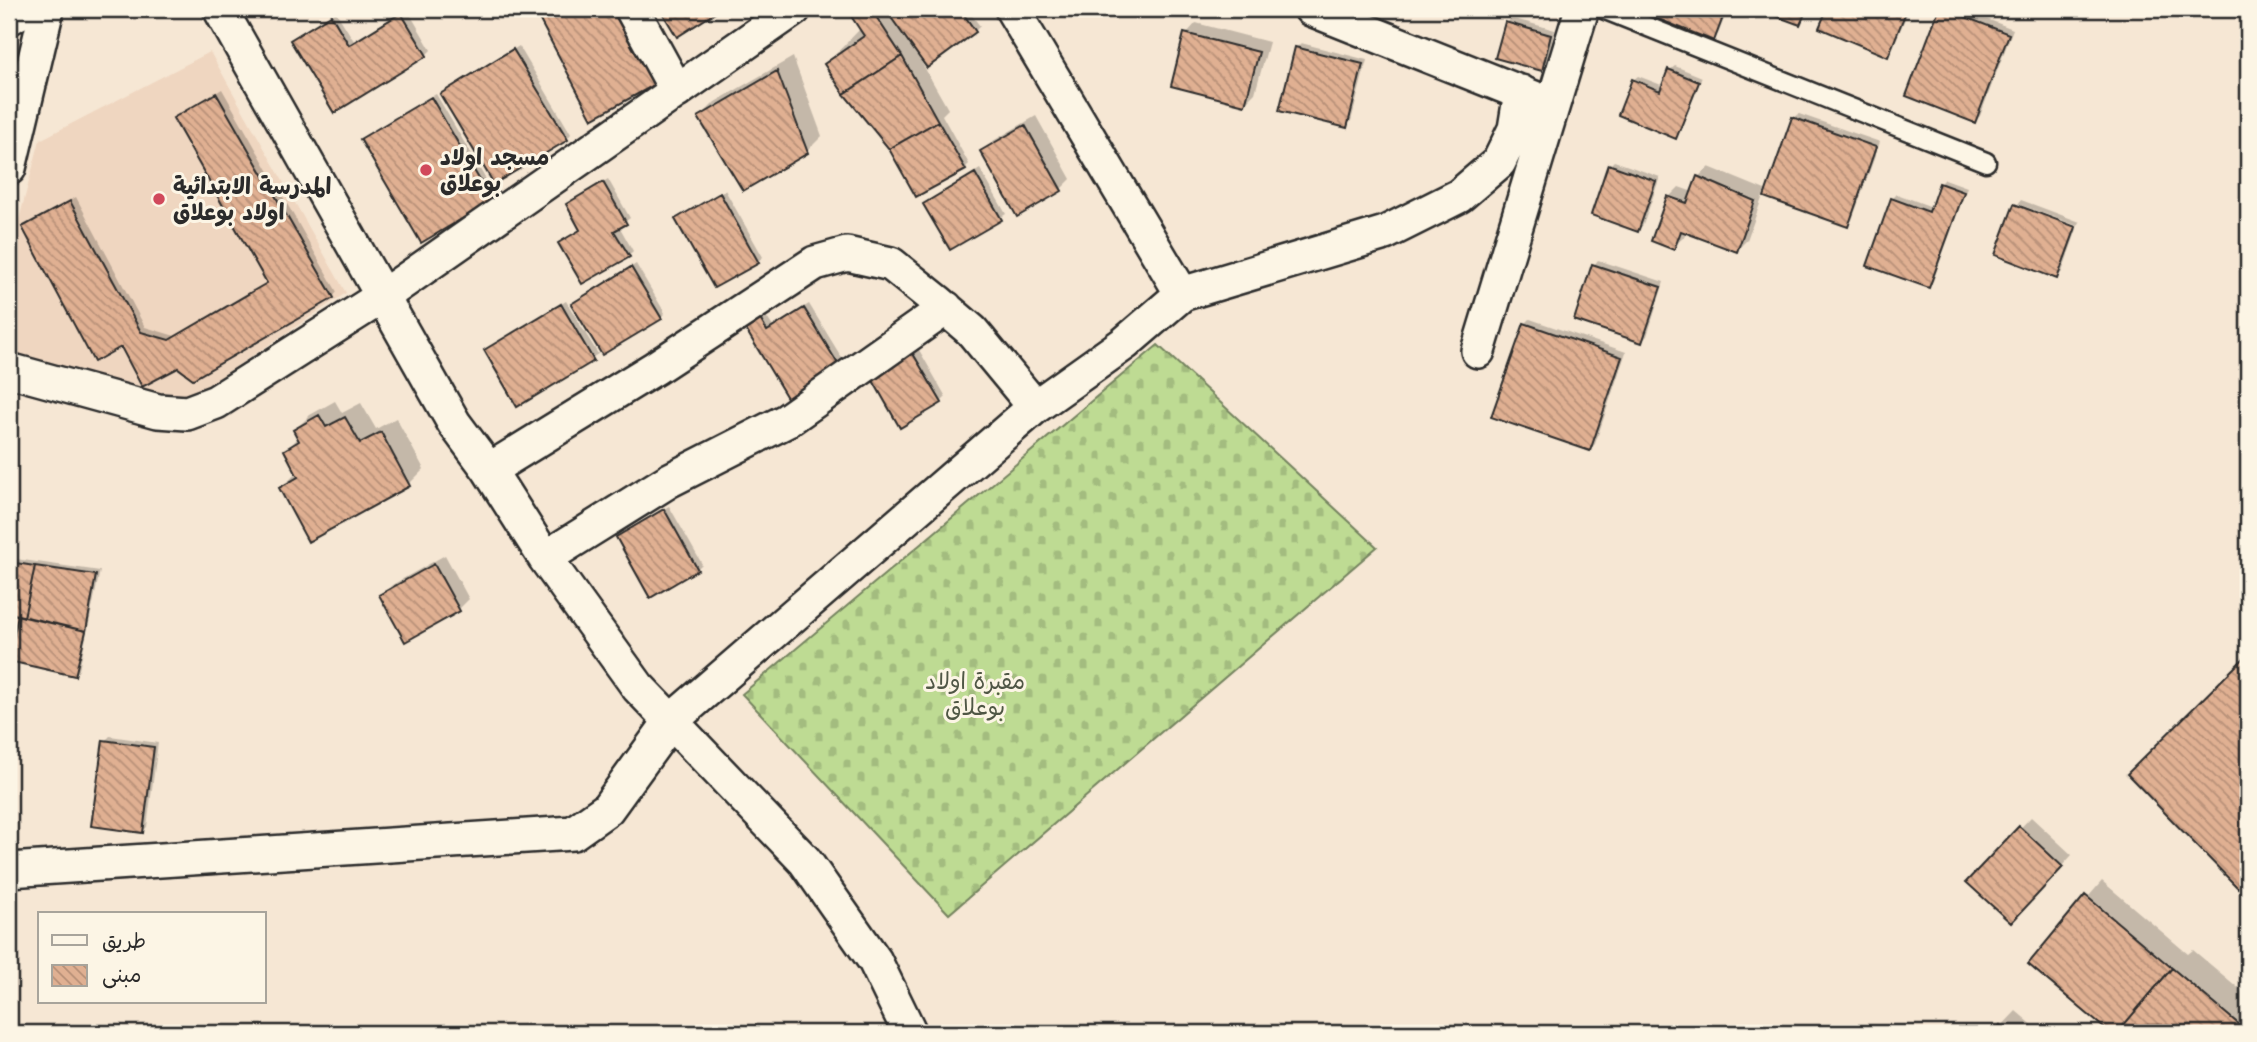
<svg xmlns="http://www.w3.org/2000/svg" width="2257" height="1042" font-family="Mali,'Playpen Sans Arabic',sans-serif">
  <defs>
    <pattern id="cemetery-stones" width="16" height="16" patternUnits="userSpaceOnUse" patternTransform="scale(1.75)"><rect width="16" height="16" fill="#bedb93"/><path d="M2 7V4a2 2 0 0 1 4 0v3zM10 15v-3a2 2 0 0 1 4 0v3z" fill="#a3bc7f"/></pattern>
    <pattern id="building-back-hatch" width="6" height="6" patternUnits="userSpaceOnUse" patternTransform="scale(1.75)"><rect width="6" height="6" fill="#e0b092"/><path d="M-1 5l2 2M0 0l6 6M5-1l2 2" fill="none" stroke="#b68f77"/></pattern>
  </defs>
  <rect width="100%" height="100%" fill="#f6e7d4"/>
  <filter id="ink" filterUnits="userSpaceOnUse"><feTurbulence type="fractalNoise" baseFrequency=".0143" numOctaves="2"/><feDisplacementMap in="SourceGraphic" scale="14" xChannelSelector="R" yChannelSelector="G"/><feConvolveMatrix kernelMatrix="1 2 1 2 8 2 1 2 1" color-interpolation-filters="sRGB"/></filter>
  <g filter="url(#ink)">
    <!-- built -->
    <path fill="#efd6c0" d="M210,52L346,293L186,400L9,356V257L40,140Z"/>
    <!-- cemetery -->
    <path fill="url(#cemetery-stones)" stroke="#74835f" stroke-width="2" d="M1158,345L1377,547L949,914L742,694Z"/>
    <!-- shadow -->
    <path fill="#0003" d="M407,9L431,50L426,55L292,41L336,12L354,41Z
      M856,9H967L980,26L975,31L919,58L948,109L942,115L969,164L965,168L892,149L826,64L861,28L851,14Z
      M1637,9H1728L1718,34L1713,39Z
      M1762,9H1808L1800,23Z
      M1829,9H1909L1892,50L1887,54L1821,27Z
      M1941,9H1961L2013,29L1980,116L1975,121L1908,95Z
      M1511,18L1555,30L1546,64L1541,69L1507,23Z
      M1196,23L1269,42L1255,93L1245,103L1186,34Z
      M1301,43L1367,60L1351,121L1346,126L1296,48Z
      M519,46L571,134L567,139L442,94Z
      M32,54L9,163V68Z
      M793,57L822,136L806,152L700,117L715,102Z
      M1675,66L1702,77L1680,132L1676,137L1633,80L1638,76L1664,86L1670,70Z
      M222,89L337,292L333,297L178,366L122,345L24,227L76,197L145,327L175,336L269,282L175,118Z
      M436,94L495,195L491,199L367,135Z
      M1799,114L1880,142L1852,220L1847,225L1794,118Z
      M1036,116L1071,179L1061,189L983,152L993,141Z
      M1614,161L1660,177L1643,225L1638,230L1610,165Z
      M1709,167L1765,190L1747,240L1737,250L1686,231L1684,237L1673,247L1669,197L1679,187L1693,192L1698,177Z
      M980,169L1006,214L951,248L925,204Z
      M608,179L630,218L619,226L633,251L629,255L560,243L582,228L568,204Z
      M1945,179L1967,187L1933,281L1928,286L1892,199L1897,194L1932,207L1940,184Z
      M725,190L763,257L758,261L677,219Z
      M2021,200L2080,222L2078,226L2018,204Z
      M2016,207L2077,229L2062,272L2057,277Z
      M1598,260L1664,282L1647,336L1642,341L1594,265Z
      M636,264L665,313L661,317L573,304Z
      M566,301L598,354L518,404L486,350Z
      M809,304L845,363L840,368L752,324L766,316L773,327Z
      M1530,319L1626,352L1595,444L1590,449L1525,324Z
      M918,348L946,397L941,402L877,372Z
      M335,401L342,413L361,403L376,429L396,418L424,469L409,484L281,489L296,473L286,450L299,437L295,430L310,415Z
      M669,506L702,564L697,569L618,537Z
      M445,555L469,599L459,609L406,640L382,596L392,585Z
      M9,558L100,571L79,670L75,675L9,661Z
      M2248,656V876L2238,886L2129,774Z
      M110,736L158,743L147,827L142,832L105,741Z
      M2031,817L2072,855L2021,911L1969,882Z
      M2102,881L2188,954L2193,950L2248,996V1033H2120L2122,1031L2120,1029L2113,1033L2030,964Z
      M2016,1011L2042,1033H1995Z"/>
    <!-- building -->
    <path fill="url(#building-back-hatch)" stroke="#2b2b2b" stroke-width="2" d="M545,9H616L656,84L592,119L536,13Z
      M660,9H721L677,37Z
      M857,9H871L902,56L844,94L824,64L864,36L849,13Z
      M885,9H960L976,32L927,68Z
      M1633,9H1726L1714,41Z
      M1757,9H1807L1800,25Z
      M1827,9H1907L1888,57L1819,28Z
      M1939,9H1945L2009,34L1975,123L1906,96Z
      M401,13L427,56L334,113L290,40L331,15L349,45Z
      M1505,22L1551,35L1542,71L1495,58Z
      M1184,33L1259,52L1245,105L1171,86Z
      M1295,47L1363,64L1347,128L1279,111Z
      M513,49L568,140L494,184L440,94Z
      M902,56L938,121L889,149L844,94Z
      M23,62L9,132V71Z
      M1668,69L1699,82L1676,139L1618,115L1632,79L1660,91Z
      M777,71L808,153L743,191L698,117Z
      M216,93L334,298L193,379L178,368L142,387L121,347L94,362L22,227L70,201L141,332L169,340L267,283L173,118Z
      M431,97L492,201L421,243L360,139Z
      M1792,117L1876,147L1848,227L1764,197Z
      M938,121L966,170L916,197L889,149Z
      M1025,125L1062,191L1017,217L980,151Z
      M1608,164L1656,181L1638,232L1591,215Z
      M975,173L1002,220L950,250L923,204Z
      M1697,176L1755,201L1737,252L1681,231L1674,250L1651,241L1667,196L1687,203Z
      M603,182L627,224L614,231L630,257L582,284L558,243L580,230L566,204Z
      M1939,183L1964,192L1929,288L1867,266L1891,198L1929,212Z
      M720,193L759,263L714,288L675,219Z
      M2014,204L2076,227L2057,279L1995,255Z
      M1592,264L1661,287L1642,343L1574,320Z
      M631,267L662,319L602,355L571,304Z
      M561,304L594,361L517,407L484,350Z
      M804,308L841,369L789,401L745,328L760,319L767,331Z
      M1524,323L1622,357L1590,451L1491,417Z
      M912,352L942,403L900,428L871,377Z
      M319,415L326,427L345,417L360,443L381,432L410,486L308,542L279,488L298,477L284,450L299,441L293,430Z
      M664,509L698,570L650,598L616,537Z
      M9,562L35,566L24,617L9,613Z
      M434,564L460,611L405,642L379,595Z
      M35,566L96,575L86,631L24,617Z
      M9,613L18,615L9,656Z
      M18,615L86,631L75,676L9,661Z
      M2248,654V878L2238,888L2127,774Z
      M103,740L154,747L143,833L91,826Z
      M2019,826L2063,867L2011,923L1966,882Z
      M2085,895L2172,968L2117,1033H2110L2028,964Z
      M2172,968L2248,1032V1033H2117Z
      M2000,1025L2009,1033H1993Z"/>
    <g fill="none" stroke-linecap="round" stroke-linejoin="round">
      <defs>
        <path id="service" d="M1603,9L1986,162"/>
        <path id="minor" d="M220,9L454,423L489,470L545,558L638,687L805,861L875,961L910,1033
          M632,9L677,91
          M1012,9L1182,294
          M1311,9L1539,100
          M9,18L24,9
          M9,168L47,9
          M1478,351L1582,9
          M9,370L158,411L187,413L216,402L383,296L794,9
          M489,470L655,368L815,263L847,254L891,264L937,301L972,331L1035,407L1125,343L1182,294L1385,233L1459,196L1499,162L1515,129L1521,92
          M545,558L670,480L786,421L946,308
          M9,870L573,833L607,809L671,721L1035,407"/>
      </defs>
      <!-- service casing -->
      <use href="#service" stroke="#2b2b2b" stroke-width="23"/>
      <!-- minor casing -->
      <use href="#minor" stroke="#2b2b2b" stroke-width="38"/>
      <!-- service -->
      <use href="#service" stroke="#fcf5e5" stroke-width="18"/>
      <!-- minor -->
      <use href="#minor" stroke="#fcf5e5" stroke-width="33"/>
    </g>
  </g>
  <!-- markers -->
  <g fill="#d1495b" stroke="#fcf5e5" stroke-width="2.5">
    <circle cx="426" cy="170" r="7"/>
    <circle cx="159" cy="199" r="7"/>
  </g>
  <g text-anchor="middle" stroke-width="6" stroke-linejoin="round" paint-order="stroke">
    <!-- poi labels -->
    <g font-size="23" font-weight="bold" fill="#2b2b2b" stroke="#fcf5e5" text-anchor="start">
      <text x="440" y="165">مسجد اولاد<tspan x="440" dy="26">بوعلاق</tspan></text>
      <text x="173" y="194">المدرسة الابتدائية<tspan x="173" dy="26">اولاد بوعلاق</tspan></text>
    </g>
    <!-- park labels -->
    <g font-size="23" fill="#505745" stroke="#fcf5e5">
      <text x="975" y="689">مقبرة اولاد<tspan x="975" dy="26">بوعلاق</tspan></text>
    </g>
  </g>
  <!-- margin -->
  <rect width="2257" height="1042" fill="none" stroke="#fcf5e5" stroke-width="35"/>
  <rect x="18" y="18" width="2222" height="1007" fill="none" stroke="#2b2b2b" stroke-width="2.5" filter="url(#ink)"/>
  <!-- legend -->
  <rect x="38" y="912" width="228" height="91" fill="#fcf5e5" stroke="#a8a49b" stroke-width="2"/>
  <rect x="52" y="935" width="35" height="10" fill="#fcf5e5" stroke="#a8a49b" stroke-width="2"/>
  <text x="102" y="948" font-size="21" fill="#2b2b2b">طريق</text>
  <rect x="52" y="965" width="35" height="21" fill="url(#building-back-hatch)" stroke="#a8a49b" stroke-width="2"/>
  <text x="102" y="982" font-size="21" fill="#2b2b2b">مبنى</text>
</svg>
